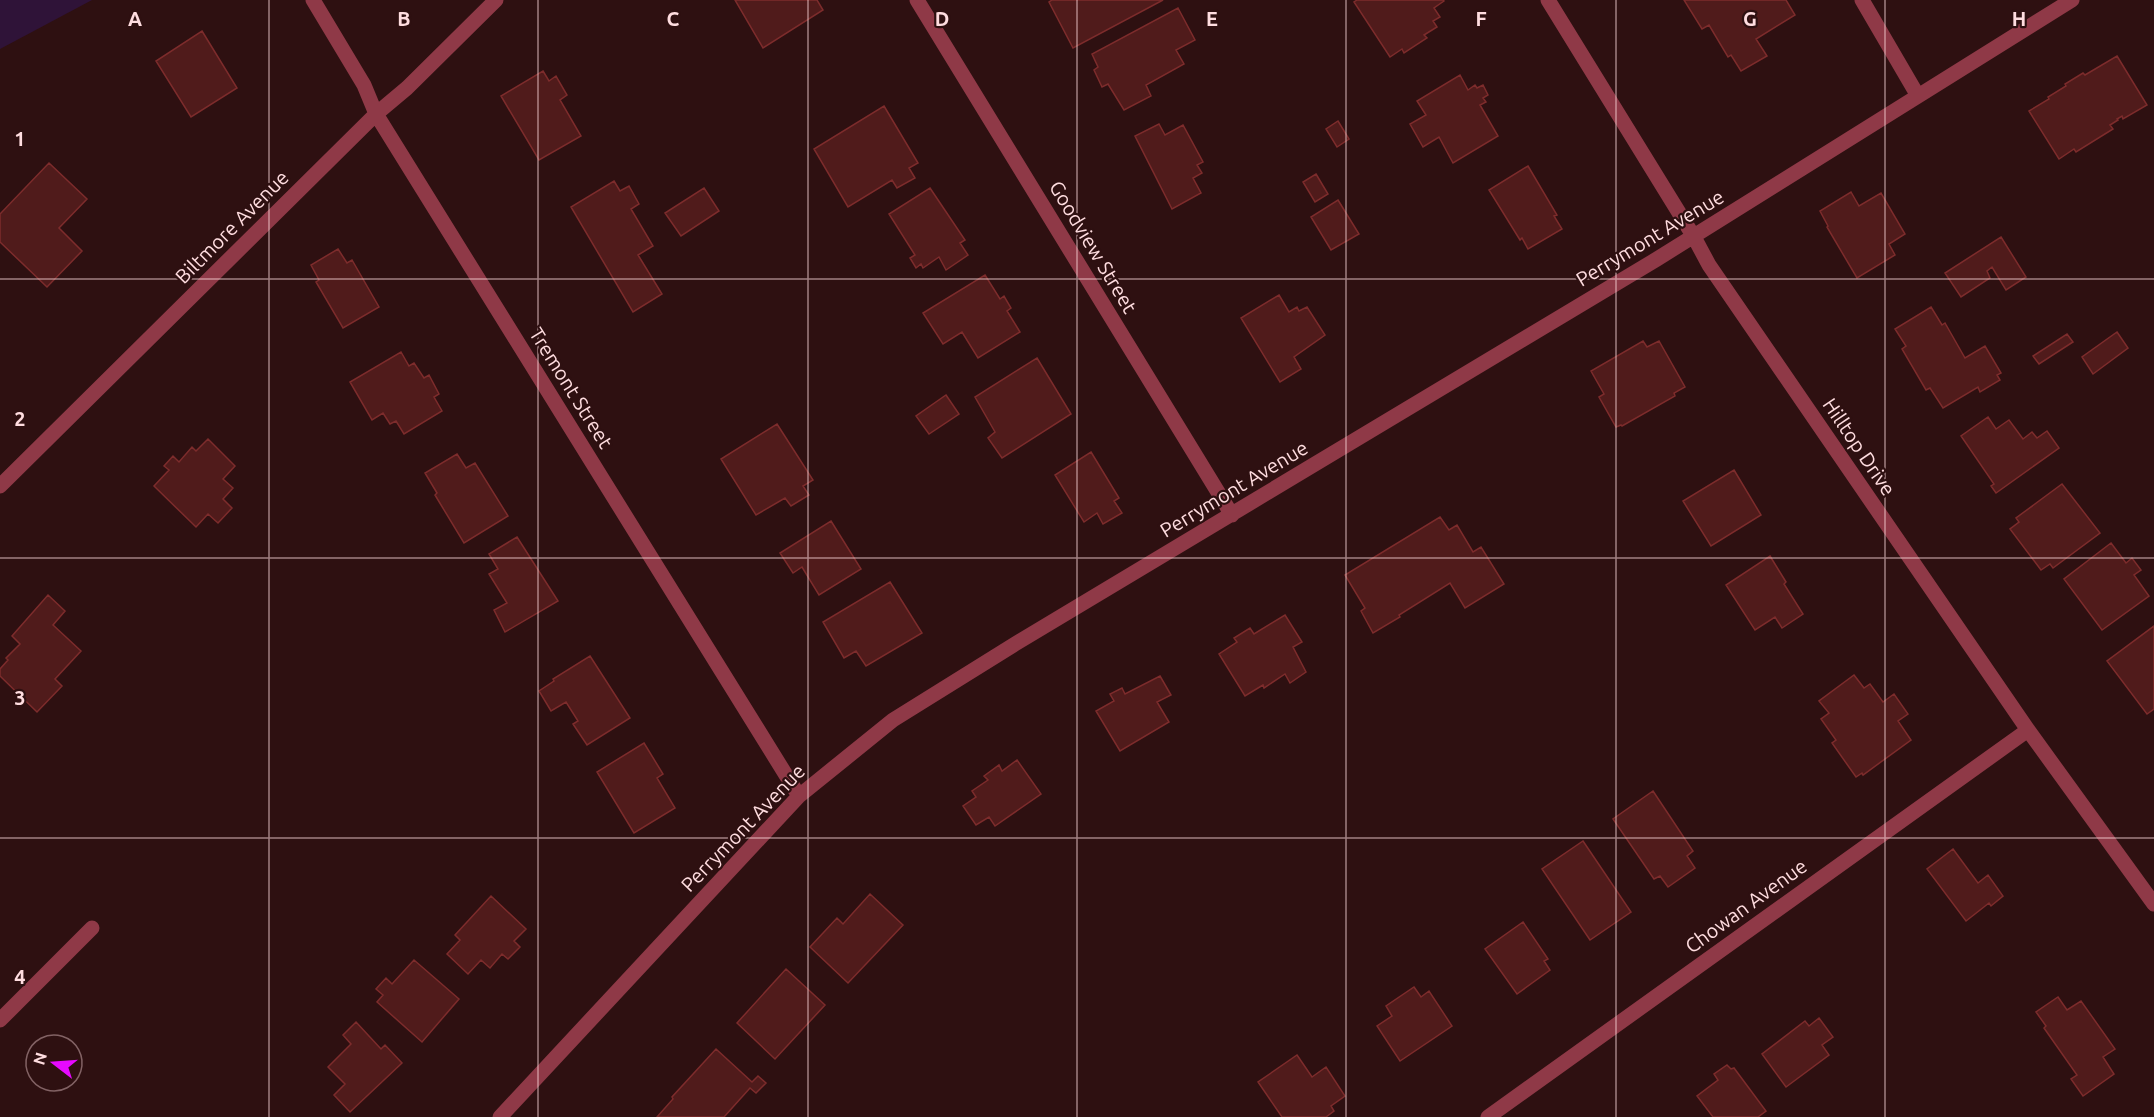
<svg xmlns="http://www.w3.org/2000/svg" width="2154" height="1117" font-family="Ubuntu,sans-serif">
  <rect width="100%" height="100%" fill="#2e1011"/>
  <!-- green -->
  <path fill="#2f1338" d="M0,0H92L0,49Z"/>
  <!-- building -->
  <path fill="#501b1b" stroke="#7d2c2c" stroke-width="1.5" d="M735,0H817L823,10L763,48Z
    M1052,0H1163L1073,48L1049,2Z
    M1357,0H1443L1444,1L1434,8L1440,17L1433,21L1437,27L1424,35L1427,38L1404,53L1402,49L1390,57L1354,2Z
    M1684,0H1786L1795,15L1756,39L1767,56L1741,71L1731,55L1728,57L1709,25L1702,29Z
    M1178,8L1195,40L1176,50L1184,64L1146,85L1151,96L1124,110L1108,84L1102,87L1094,70L1098,67L1092,54Z
    M202,31L237,88L191,117L156,61Z
    M2117,56L2147,105L2123,119L2122,116L2117,119L2118,120L2110,125L2113,129L2076,152L2074,149L2059,159L2029,111L2049,99L2048,97L2066,86L2065,84L2083,73L2085,75Z
    M543,71L549,81L556,76L567,95L560,100L581,136L539,160L501,96Z
    M1460,75L1468,90L1475,85L1477,88L1483,85L1488,95L1483,98L1486,102L1480,105L1498,136L1453,163L1439,137L1423,147L1410,124L1426,115L1417,101Z
    M884,106L918,163L909,168L915,178L897,188L892,180L848,207L814,149Z
    M1338,121L1349,139L1337,147L1326,129Z
    M1159,124L1165,135L1183,125L1203,162L1197,165L1202,173L1193,178L1201,193L1172,209L1135,136Z
    M49,163L87,199L59,228L82,251L47,287L0,242V214Z
    M1528,166L1557,215L1554,216L1562,229L1528,249L1522,238L1520,240L1489,190Z
    M1316,174L1328,194L1315,202L1303,182Z
    M614,181L620,191L629,186L639,204L631,209L653,246L638,255L662,294L633,312L571,207Z
    M704,188L719,211L681,236L665,213Z
    M930,188L965,240L960,243L968,255L946,270L939,257L923,268L921,264L916,268L910,258L915,255L889,214Z
    M1851,192L1859,206L1881,193L1905,234L1889,244L1895,255L1857,278L1827,227L1828,226L1820,211Z
    M1338,200L1359,234L1331,250L1311,217Z
    M2001,237L2026,277L2006,290L1992,267L1987,271L1990,278L1961,297L1945,273Z
    M338,249L347,263L352,260L379,307L343,328L316,282L319,280L311,265Z
    M985,275L1000,299L1004,296L1011,308L1007,311L1020,332L978,358L962,332L943,344L923,313Z
    M1279,295L1289,312L1297,307L1299,311L1307,307L1325,335L1294,357L1301,369L1280,382L1241,318Z
    M1931,307L1942,325L1945,323L1965,358L1985,346L2001,373L1997,375L2000,380L1980,392L1978,387L1943,408L1930,388L1926,390L1902,349L1906,346L1895,329Z
    M2117,332L2128,348L2093,374L2082,357Z
    M2067,334L2073,342L2039,364L2033,356Z
    M1643,341L1647,347L1659,341L1685,387L1674,393L1675,396L1622,426L1621,425L1616,427L1599,397L1604,394L1591,371Z
    M401,352L409,366L414,363L424,378L429,375L439,394L434,397L442,411L404,434L396,421L390,424L383,413L372,420L350,382Z
    M1037,358L1071,414L1002,458L988,438L995,432L975,397Z
    M946,395L959,414L929,434L916,416Z
    M1988,417L1996,429L2009,420L2023,439L2032,432L2037,438L2047,431L2059,448L1996,493L1991,486L1994,484L1961,436Z
    M777,424L813,480L803,486L809,495L791,506L785,498L756,515L721,459Z
    M208,439L235,466L223,479L233,488L223,499L232,508L218,523L208,514L196,527L154,486L169,470L164,466L173,456L179,462L192,447L196,451Z
    M1091,452L1119,498L1114,501L1122,513L1103,524L1097,513L1084,522L1055,475Z
    M457,454L466,468L475,463L508,516L464,543L435,495L437,493L425,473Z
    M1734,470L1761,515L1711,546L1683,501Z
    M2062,484L2100,533L2053,568L2050,564L2041,570L2010,529L2019,522L2016,518Z
    M1440,517L1449,530L1457,525L1473,552L1481,547L1504,584L1465,608L1450,583L1399,615L1400,617L1373,633L1361,611L1365,608L1345,575Z
    M831,521L861,569L819,595L802,567L793,573L780,553Z
    M517,537L558,601L505,632L494,610L507,603L489,574L498,569L489,554Z
    M2111,543L2126,563L2132,558L2141,570L2134,575L2149,596L2102,630L2064,579Z
    M1770,556L1786,582L1784,584L1803,614L1782,628L1775,617L1755,630L1726,585Z
    M890,582L922,633L866,666L856,651L844,658L823,622Z
    M48,595L65,611L53,625L81,651L55,679L62,686L37,712L0,676V669L8,660L6,658L20,644L12,636Z
    M1285,615L1302,642L1293,647L1306,672L1290,683L1285,674L1264,688L1263,685L1245,696L1219,654L1237,642L1234,638L1250,628L1254,634Z
    M2154,626V709L2147,714L2107,661Z
    M590,656L630,718L587,745L573,724L578,721L566,702L551,711L539,691L554,681L553,679Z
    M1854,675L1864,688L1870,684L1883,702L1894,694L1908,714L1898,721L1911,740L1863,775L1862,773L1856,777L1832,743L1836,740L1821,719L1829,713L1819,701Z
    M1160,676L1171,695L1157,702L1169,722L1120,751L1096,711L1114,701L1110,694L1122,688L1125,694Z
    M644,743L663,774L657,778L675,808L634,833L597,772Z
    M1017,760L1041,794L995,826L989,817L976,825L963,806L976,797L972,791L988,780L984,776L999,765L1002,771Z
    M1653,791L1693,851L1687,856L1695,868L1668,887L1660,876L1654,879L1613,819Z
    M1583,841L1631,912L1590,940L1542,869Z
    M1953,849L1978,883L1988,875L2003,896L1991,906L1989,903L1966,921L1927,869Z
    M870,894L903,925L848,983L810,947L837,918L843,924Z
    M491,896L526,929L514,941L520,947L508,959L502,954L490,968L481,960L468,974L447,954L460,940L455,935Z
    M1523,922L1548,959L1544,961L1550,970L1517,994L1485,949Z
    M414,960L459,999L422,1042L377,1002L383,995L376,989L386,978L392,984Z
    M786,969L825,1005L775,1059L737,1023Z
    M1414,987L1421,997L1429,991L1452,1026L1400,1061L1377,1026L1392,1016L1386,1006Z
    M2058,997L2067,1010L2081,1001L2115,1049L2103,1057L2114,1074L2083,1096L2071,1079L2077,1075L2044,1028L2046,1026L2036,1012Z
    M1819,1018L1833,1037L1822,1045L1829,1055L1786,1087L1762,1054L1805,1021L1809,1026Z
    M356,1022L381,1049L385,1045L402,1063L350,1112L334,1095L345,1084L328,1067L351,1044L343,1035Z
    M716,1049L752,1082L758,1076L766,1083L756,1093L750,1088L724,1117H657L673,1099L672,1097Z
    M1297,1055L1312,1077L1326,1067L1345,1096L1331,1106L1334,1111L1326,1117H1282L1258,1082Z
    M1727,1065L1731,1069L1734,1068L1766,1111L1758,1117H1713L1697,1096L1718,1080L1714,1074Z"/>
  <g fill="none" stroke-linecap="round" stroke-linejoin="round">
    <!-- minor -->
    <path stroke="#8f3947" stroke-width="15" d="M313,0L364,85L376,114L799,796
      M917,0L1232,515
      M1548,0L1694,237L1709,265L2028,730L2154,904
      M1862,0L1918,96
      M0,486L376,114L407,88L496,0
      M0,1020L92,928
      M500,1117L799,796L893,720L1015,644L1657,259L2072,0
      M1488,1117L2028,730"/>
  </g>
  <!-- grid -->
  <path fill="none" stroke="#ffdde0" stroke-width="1.5" stroke-opacity="0.55" d="M269,0V1117M538,0V1117M808,0V1117M1077,0V1117M1346,0V1117M1616,0V1117M1885,0V1117M0,279H2154M0,558H2154M0,838H2154"/>
  <g text-anchor="middle" stroke-width="4.5" stroke-linejoin="round" paint-order="stroke">
    <!-- street labels -->
    <g font-size="20" fill="#ffdde0" stroke="#2e1011">
      <text transform="translate(232 227) rotate(-45)" y="7">Biltmore Avenue</text>
      <text transform="translate(1650 238) rotate(-31)" y="7">Perrymont Avenue</text>
      <text transform="translate(1093 247) rotate(59)" y="7">Goodview Street</text>
      <text transform="translate(571 388) rotate(58)" y="7">Tremont Street</text>
      <text transform="translate(1859 447) rotate(56)" y="7">Hilltop Drive</text>
      <text transform="translate(1234 489) rotate(-31)" y="7">Perrymont Avenue</text>
      <text transform="translate(743 828) rotate(-46)" y="7">Perrymont Avenue</text>
      <text transform="translate(1746 906) rotate(-36)" y="7">Chowan Avenue</text>
    </g>
  </g>
  <g font-size="20" text-anchor="middle" font-weight="bold" fill="#ffdde0" stroke="#2e1011" stroke-width="4.5" stroke-linejoin="round" paint-order="stroke">
    <text x="135" y="26">A</text>
    <text x="404" y="26">B</text>
    <text x="673" y="26">C</text>
    <text x="942" y="26">D</text>
    <text x="1212" y="26">E</text>
    <text x="1481" y="26">F</text>
    <text x="1750" y="26">G</text>
    <text x="2019" y="26">H</text>
    <text x="20" y="146">1</text>
    <text x="20" y="426">2</text>
    <text x="20" y="705">3</text>
    <text x="20" y="984">4</text>
  </g>
  <!-- north arrow -->
  <g transform="translate(54 1063) rotate(287)"><circle r="28" fill="#2e1011" stroke="#826264" stroke-width="1.5"/>
  <path d="M0-4.5L10 22L0 15L-10 22Z" fill="#e609ff"/>
  <text y="-9" font-size="16" font-weight="bold" text-anchor="middle" fill="#ffdde0">N</text>
  </g>
</svg>
